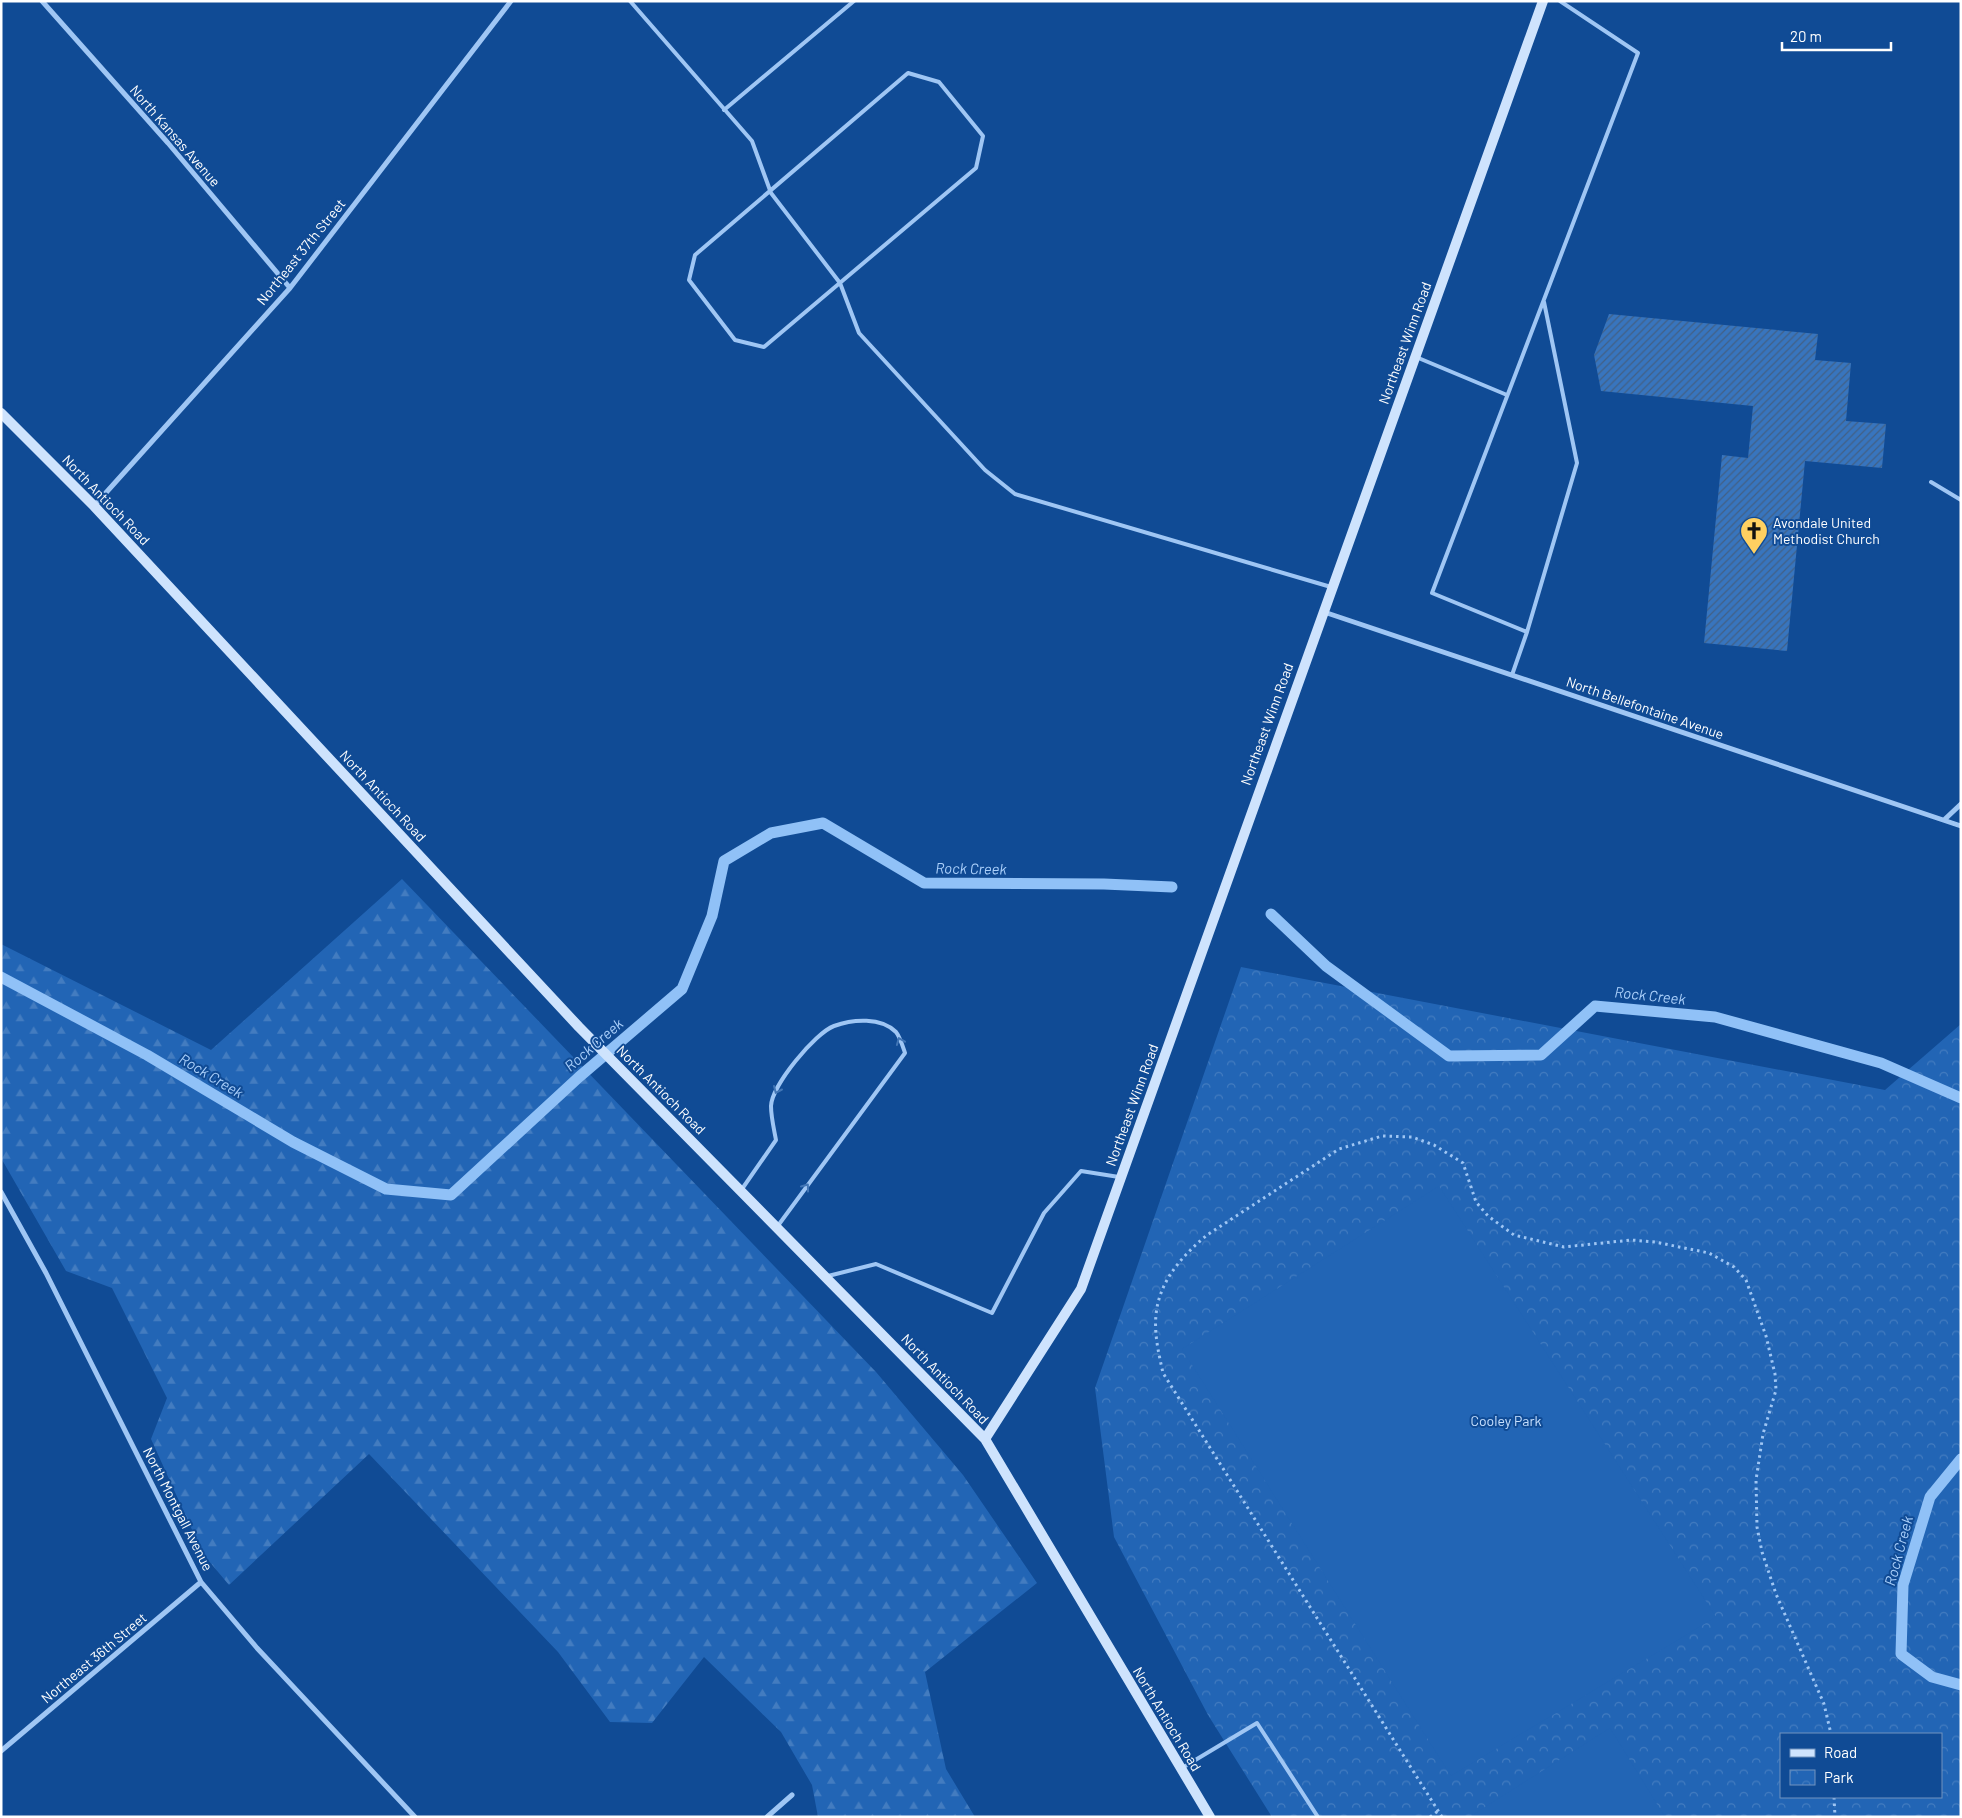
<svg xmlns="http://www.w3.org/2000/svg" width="1962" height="1818" font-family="Barlow,sans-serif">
  <defs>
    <pattern id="forest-firs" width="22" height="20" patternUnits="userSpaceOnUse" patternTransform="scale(1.25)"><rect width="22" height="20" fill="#2265b5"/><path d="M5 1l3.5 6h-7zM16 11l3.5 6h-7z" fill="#437cc0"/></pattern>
    <pattern id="park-crowns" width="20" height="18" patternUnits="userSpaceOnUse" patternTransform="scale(1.25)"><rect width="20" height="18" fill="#2265b5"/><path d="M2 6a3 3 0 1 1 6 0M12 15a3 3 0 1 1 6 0" fill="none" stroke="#437cc0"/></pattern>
    <pattern id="building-hatch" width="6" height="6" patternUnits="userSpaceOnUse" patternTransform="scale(1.25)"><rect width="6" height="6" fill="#3875be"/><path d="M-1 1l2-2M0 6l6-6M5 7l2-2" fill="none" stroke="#426085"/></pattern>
  </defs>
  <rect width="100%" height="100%" fill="#104b95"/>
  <!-- forest -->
  <path fill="url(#forest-firs)" d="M402,879L876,1372L963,1475L1037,1583L925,1672L946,1769L975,1817H818L812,1785L781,1732L704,1657L652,1723L610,1722L558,1652L369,1454L229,1585L203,1554L151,1439L167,1398L112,1288L66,1271L1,1158V944L211,1050Z"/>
  <!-- park -->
  <path fill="url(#park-crowns)" fill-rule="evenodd" d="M1241,967L1885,1090L1961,1024V1817H1272L1208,1715L1114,1537L1095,1388ZM1781,1734H1941V1797H1781Z"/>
  <!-- pitch -->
  <path fill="#2265b5" d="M1439,1186L1716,1617L1451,1776L1182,1349Z
    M1610,1728L1665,1817H1475L1474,1814Z"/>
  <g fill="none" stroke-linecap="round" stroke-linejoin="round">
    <!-- stream -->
    <path stroke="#90c1f7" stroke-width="11" d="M1271,914L1326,966L1449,1056L1541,1055L1595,1006L1715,1017L1881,1063L1961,1098
      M1,977L147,1055L293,1142L386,1189L451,1195L579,1077L682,989L712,916L724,861L771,833L823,823L924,883L1104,884L1172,887
      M1961,1459L1930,1497L1903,1585L1901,1654L1932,1677L1961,1685"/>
  </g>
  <!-- building -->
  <path fill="url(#building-hatch)" d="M1609,314L1818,334L1815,360L1851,363L1846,421L1886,424L1882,468L1805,461L1787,651L1704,643L1722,455L1748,458L1753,406L1601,391L1594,355Z"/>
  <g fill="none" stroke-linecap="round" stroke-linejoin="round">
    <!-- path -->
    <path stroke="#9fc6f4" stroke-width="3" stroke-dasharray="2.5 4" stroke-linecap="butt" d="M1834,1797L1835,1817
      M1430,1817L1438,1811
      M1442,1817L1163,1373C1159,1355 1154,1334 1156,1315C1159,1281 1182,1256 1207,1235L1339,1149L1382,1136L1412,1137L1434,1145L1463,1163L1476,1202L1488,1216L1514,1235L1564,1247L1631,1240L1655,1242L1709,1253L1734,1267L1746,1280L1766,1336L1775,1374L1776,1390L1763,1434L1756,1480L1757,1527L1762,1552L1776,1594L1824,1704L1831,1734"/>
    <!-- lane -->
    <path stroke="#9fc6f4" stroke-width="4" d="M630,1L752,141L771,193L840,283L859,333L985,470L1015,494L1331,587
      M908,73L939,82L983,136L976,168L764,347L735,340L689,280L695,255Z
      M724,110L854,1
      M1416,357L1507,395
      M1931,482L1961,500
      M1527,632L1577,463L1544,302
      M1512,675L1527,632L1432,593L1638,53L1560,1
      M742,1189L776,1140C774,1129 771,1117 771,1106C772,1085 815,1033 834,1026C853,1019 881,1017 896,1032C900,1037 903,1047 905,1053L777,1227
      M828,1276L876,1264L992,1313L1044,1213L1081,1171L1119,1177
      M1182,1768L1257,1723L1318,1817"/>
    <!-- street -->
    <path stroke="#9fc6f4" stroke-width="5" d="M42,1L168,143L290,288
      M94,506L290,288L511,1
      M1324,612L1961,826
      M1944,820L1961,804
      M1,1192L46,1273L201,1582L257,1648L415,1817
      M1,1751L201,1582
      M767,1817L792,1795"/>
    <!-- secondary -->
    <path stroke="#cee3fd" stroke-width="10" d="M1,413L94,506L579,1027L985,1439L1210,1817
      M985,1439L1081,1289L1543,1"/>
  </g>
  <!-- one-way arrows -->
  <defs><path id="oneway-chevron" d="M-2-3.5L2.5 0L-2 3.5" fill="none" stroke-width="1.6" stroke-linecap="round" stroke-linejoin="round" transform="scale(1.25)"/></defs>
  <g stroke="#4276b6">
    <use href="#oneway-chevron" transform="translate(900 1041) rotate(-112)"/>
    <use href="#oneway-chevron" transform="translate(777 1090) rotate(114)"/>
    <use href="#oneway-chevron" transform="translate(806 1187) rotate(-54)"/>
  </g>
  <!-- icons -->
  <defs>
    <symbol id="church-pin" viewBox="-11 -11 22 30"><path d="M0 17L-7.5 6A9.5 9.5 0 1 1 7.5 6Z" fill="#ffd061" stroke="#104b95"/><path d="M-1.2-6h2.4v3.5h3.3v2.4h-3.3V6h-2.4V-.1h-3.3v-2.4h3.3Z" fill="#111"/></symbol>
  </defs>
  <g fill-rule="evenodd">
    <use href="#church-pin" x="1738" y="515" width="32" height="43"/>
  </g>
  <g text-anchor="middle" stroke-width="4" stroke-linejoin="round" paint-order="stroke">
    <!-- street labels -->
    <g font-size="14" fill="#fff" stroke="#104b95">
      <text transform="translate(175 136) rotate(49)" y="5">North Kansas Avenue</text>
      <text transform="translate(301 252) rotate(-51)" y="5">Northeast 37th Street</text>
      <text transform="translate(1405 343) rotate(-70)" y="5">Northeast Winn Road</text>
      <text transform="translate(106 500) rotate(46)" y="5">North Antioch Road</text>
      <text transform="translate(1645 708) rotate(19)" y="5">North Bellefontaine Avenue</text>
      <text transform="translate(1267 724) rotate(-70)" y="5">Northeast Winn Road</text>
      <text transform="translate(383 796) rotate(47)" y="5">North Antioch Road</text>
      <text transform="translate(661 1090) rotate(45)" y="5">North Antioch Road</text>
      <text transform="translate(1132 1105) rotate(-70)" y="5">Northeast Winn Road</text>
      <text transform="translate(945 1379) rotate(46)" y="5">North Antioch Road</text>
      <text transform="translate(178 1509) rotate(63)" y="5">North Montgall Avenue</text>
      <text transform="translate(94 1658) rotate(-40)" y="5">Northeast 36th Street</text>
      <text transform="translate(1167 1719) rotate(59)" y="5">North Antioch Road</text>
    </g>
    <!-- poi labels -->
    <g font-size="14" fill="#fff" stroke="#104b95" text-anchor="start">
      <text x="1773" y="528">Avondale United<tspan x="1773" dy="16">Methodist Church</tspan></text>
    </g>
    <!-- park labels -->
    <g font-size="14" fill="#c7e0fe" stroke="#104b95">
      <text x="1506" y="1426">Cooley Park</text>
    </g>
    <!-- water labels -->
    <g font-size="15" font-style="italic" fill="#abd0fb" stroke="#104b95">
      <text transform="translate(971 869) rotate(1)" y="5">Rock Creek</text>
      <text transform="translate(1650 996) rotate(6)" y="5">Rock Creek</text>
      <text transform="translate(594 1045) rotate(-41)" y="5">Rock Creek</text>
      <text transform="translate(211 1076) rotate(31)" y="5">Rock Creek</text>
      <text transform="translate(1899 1551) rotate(-75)" y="5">Rock Creek</text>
    </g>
  </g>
  <!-- border -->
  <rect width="1962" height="1818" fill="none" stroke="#ffffff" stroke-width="5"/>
  <!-- legend -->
  <rect x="1780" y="1733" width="162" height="65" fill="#104b95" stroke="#7093bf"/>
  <rect x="1790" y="1749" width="25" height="8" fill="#cee3fd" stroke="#7093bf"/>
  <text x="1824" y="1758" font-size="15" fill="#ffffff">Road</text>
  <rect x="1790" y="1770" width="25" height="15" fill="url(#park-crowns)" stroke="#7093bf"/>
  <text x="1824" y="1783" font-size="15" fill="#ffffff">Park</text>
  <!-- scale -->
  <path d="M1782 42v8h109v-8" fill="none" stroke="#ffffff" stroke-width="2.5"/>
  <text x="1790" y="42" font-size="15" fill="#ffffff" stroke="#104b95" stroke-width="4" paint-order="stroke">20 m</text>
</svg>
